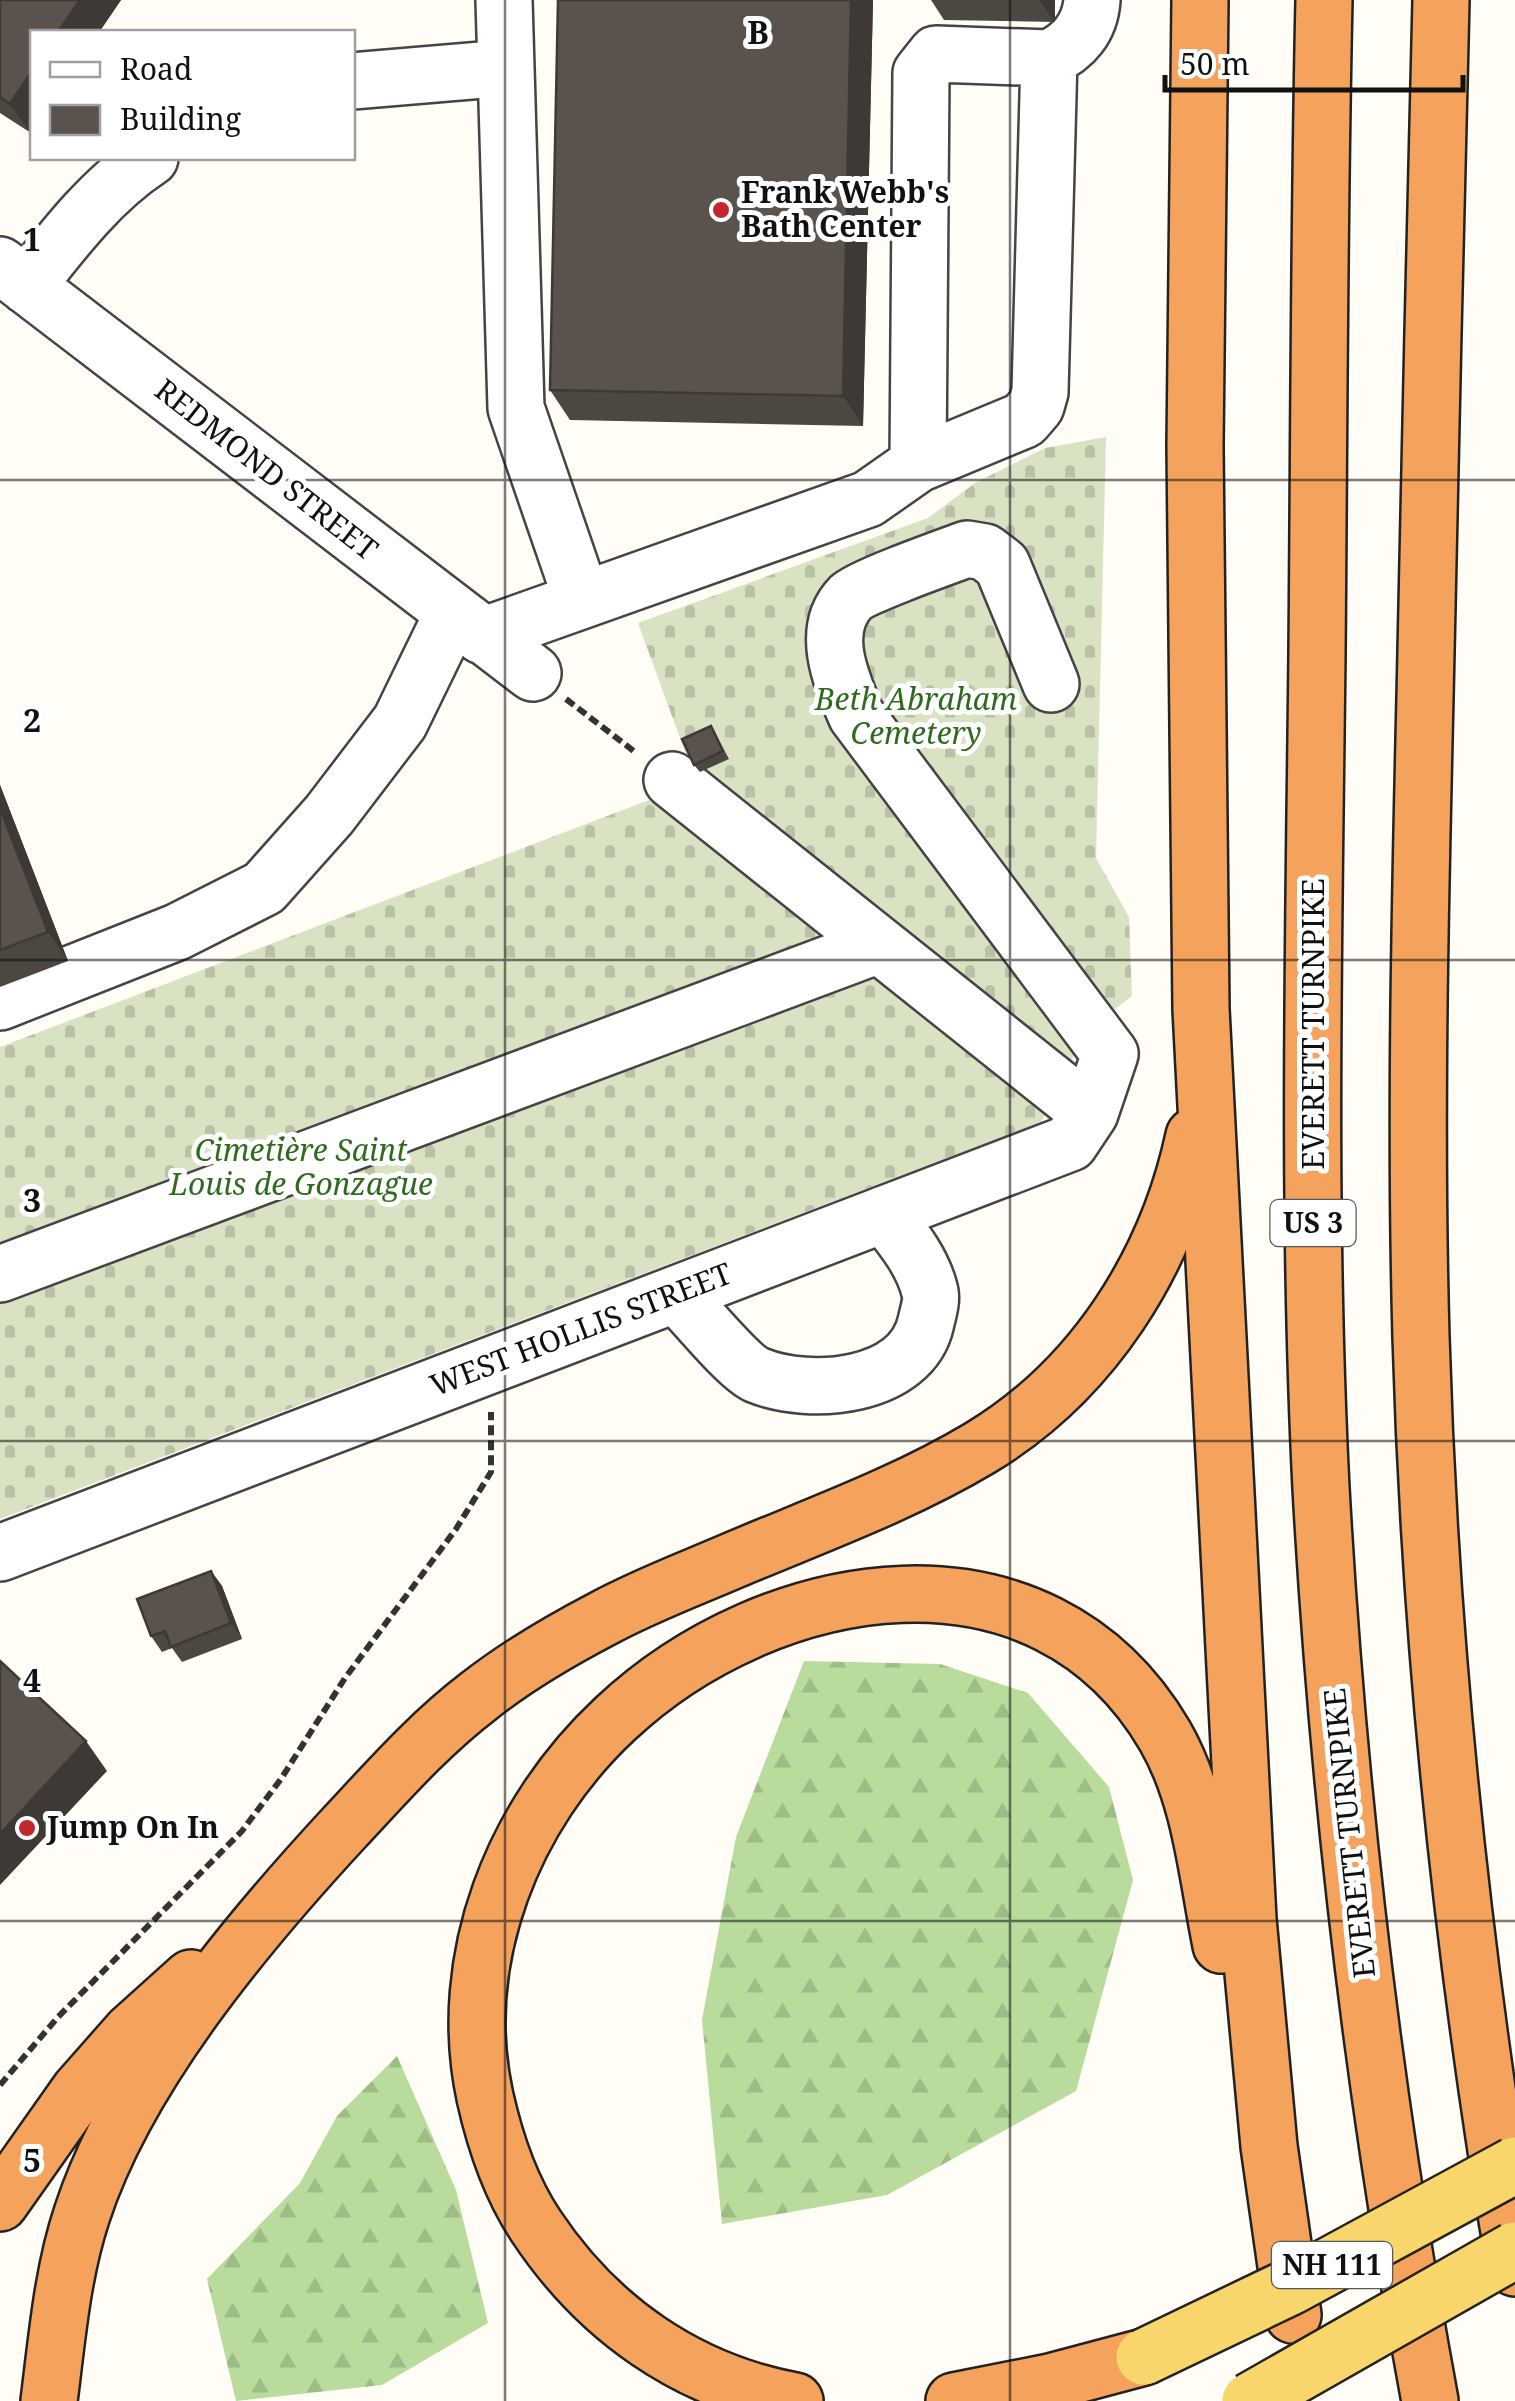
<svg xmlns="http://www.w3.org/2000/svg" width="1515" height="2401" font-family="'Noto Serif',serif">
  <defs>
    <pattern id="forest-firs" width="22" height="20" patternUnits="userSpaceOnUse" patternTransform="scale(2.5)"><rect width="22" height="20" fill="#b9dc9c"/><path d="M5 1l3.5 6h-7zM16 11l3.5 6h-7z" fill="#9ebc85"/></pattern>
    <pattern id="cemetery-stones" width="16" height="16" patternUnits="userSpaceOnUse" patternTransform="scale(2.5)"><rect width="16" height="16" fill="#d9e3c4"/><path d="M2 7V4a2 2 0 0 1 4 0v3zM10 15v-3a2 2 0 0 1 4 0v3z" fill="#b9c2a7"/></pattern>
  </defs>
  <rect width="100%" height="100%" fill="#fffdf5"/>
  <!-- forest -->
  <path fill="url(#forest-firs)" d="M804,1661L940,1664L1028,1693L1109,1787L1133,1880L1076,2091L887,2195L722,2224L702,2020L736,1837Z
    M397,2056L456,2190L488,2323L382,2385L236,2401L207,2279L300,2183L337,2116Z"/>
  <!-- cemetery -->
  <path fill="url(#cemetery-stones)" d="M1106,437L1096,858L1129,917L1132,996L1098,1022L1064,1070L695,779L638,623L928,518L975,483L1045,448Z
    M657,797L1049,1107L1041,1122L0,1519V1047Z"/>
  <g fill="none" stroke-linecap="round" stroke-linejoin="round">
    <defs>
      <path id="minor" d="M504,0L516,408L582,600
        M352,81L506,68
        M0,265L533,673
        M27,286C63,240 101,190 150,158
        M918,464L921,73L936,54L1049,58
        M482,636L868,499L918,464L1024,420L1036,406L1040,392L1049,58C1074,47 1090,28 1092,0
        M672,780L1090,1113
        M0,1002L177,932L264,888L329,815L400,722L453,613
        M0,1274L879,945
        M676,1294C694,1312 738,1367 757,1375C810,1397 912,1388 926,1322C928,1313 932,1301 930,1292C923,1262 903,1238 884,1214
        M0,1553L1070,1143L1090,1113L1110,1054L856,715C841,680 819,630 851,597C861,587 948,556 967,549L985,552L1002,565L1051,684"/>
      <path id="highway" d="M1200,0L1195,446L1201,1009L1248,1919L1269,2146L1293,2315
        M1324,0C1319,218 1319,436 1317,653C1314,932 1307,1210 1321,1488C1338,1795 1374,2099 1430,2401
        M1441,0C1435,232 1430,465 1425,697C1420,910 1415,1123 1421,1337C1430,1649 1463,1960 1515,2268
        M0,2203L79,2091L131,2032L191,1978
        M49,2401C57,2339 62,2274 82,2214C127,2076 246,1934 344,1828C387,1782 429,1734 479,1696C517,1666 560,1641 602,1619C644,1596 690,1579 734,1560C817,1525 903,1494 980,1448C1093,1380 1167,1263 1194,1136
        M795,2401C686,2381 597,2318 536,2226C510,2187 495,2142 485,2097C455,1959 513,1814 615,1719C769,1574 1042,1526 1165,1736C1201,1798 1207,1876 1221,1945
        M954,2401L1050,2382L1144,2357"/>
    </defs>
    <!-- minor casing -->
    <use href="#minor" stroke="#444" stroke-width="60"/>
    <!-- highway casing -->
    <use href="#highway" stroke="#222" stroke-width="60"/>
    <!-- path -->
    <path stroke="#333" stroke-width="6" stroke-dasharray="10 5" stroke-linecap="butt" d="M566,699L635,752
      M0,2085L58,2017L242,1831L281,1779L345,1678L456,1529L491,1472V1412"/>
    <!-- minor -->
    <use href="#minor" stroke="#fff" stroke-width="55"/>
    <!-- highway -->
    <use href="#highway" stroke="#f5a25d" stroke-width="55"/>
    <defs>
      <path id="major-bridge" d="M1144,2357L1290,2287L1515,2165
        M1250,2401L1515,2250"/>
    </defs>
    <!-- major-bridge casing -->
    <use href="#major-bridge" stroke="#222" stroke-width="60" stroke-linecap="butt"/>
    <!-- major-bridge -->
    <use href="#major-bridge" stroke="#f9d66b" stroke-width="55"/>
  </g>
  <!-- wall -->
  <path fill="#4d4742" d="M0,0H121L31,133L0,113Z
    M873,0L863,426L570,420L550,390Z
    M931,0H1055V22L944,20Z
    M711,726L729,759L700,772L694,765Z
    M0,785L68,961L0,987Z
    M211,1571L222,1586L242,1639L182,1662L172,1648L162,1652L151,1636Z"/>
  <!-- shaded-wall -->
  <path fill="#3f3936" d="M80,0H121L99,32H58Z
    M851,0H873L863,426L843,396Z
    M1039,0H1055V22Z
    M32,71V131L31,133L10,104Z
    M0,785L68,961L48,932L0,808Z
    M211,1571L222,1586L242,1639L231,1623Z
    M86,1741L107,1771L0,1885V1834Z"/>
  <!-- building -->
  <path fill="#5a524d" stroke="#3f3936" stroke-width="2.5" d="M0,0H80L58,32H32V71L10,104L0,97Z
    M558,0H851L843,396L550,390Z
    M711,726L723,751L694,765L682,739Z
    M0,808L48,932L0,950Z
    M211,1571L231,1623L171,1647L165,1631L151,1636L137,1599Z
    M0,1661L86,1741L0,1834Z"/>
  <!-- grid -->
  <path fill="none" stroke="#111" stroke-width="2.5" stroke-opacity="0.55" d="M505,0V2401M1010,0V2401M0,480H1515M0,960H1515M0,1441H1515M0,1921H1515"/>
  <!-- markers -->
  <g fill="#c4262e" stroke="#fff" stroke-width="4">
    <circle cx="721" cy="210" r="10"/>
    <circle cx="27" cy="1828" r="10"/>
  </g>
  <g text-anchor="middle" stroke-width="10" stroke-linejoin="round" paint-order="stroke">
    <!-- shield labels -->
    <g fill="#fff" stroke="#585858" stroke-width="2.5">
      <rect x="1270.5" y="1200" width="85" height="46" rx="8"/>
      <rect x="1272" y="2242" width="120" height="46" rx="8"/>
    </g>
    <g font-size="28" font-weight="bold" fill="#111">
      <text x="1313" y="1233">US 3</text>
      <text x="1332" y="2275">NH 111</text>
    </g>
    <!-- poi labels -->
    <g font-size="30" font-weight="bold" fill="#111" stroke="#fff" text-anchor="start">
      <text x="741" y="203">Frank Webb's<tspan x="741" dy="34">Bath Center</tspan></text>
      <text x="47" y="1838">Jump On In</text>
    </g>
    <!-- street labels -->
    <g font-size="30" fill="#111" stroke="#fff">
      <text transform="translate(266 470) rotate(38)" y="10">REDMOND STREET</text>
      <text transform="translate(1314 1024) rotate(-90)" y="10">EVERETT TURNPIKE</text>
      <text transform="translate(581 1330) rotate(-21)" y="10">WEST HOLLIS STREET</text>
      <text transform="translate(1350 1833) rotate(-96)" y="10">EVERETT TURNPIKE</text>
    </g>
    <!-- park labels -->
    <g font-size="30" font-style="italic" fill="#2f6b1f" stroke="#fff">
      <text x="916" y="710">Beth Abraham<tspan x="916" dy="34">Cemetery</tspan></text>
      <text x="301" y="1161">Cimetière Saint<tspan x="301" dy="34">Louis de Gonzague</tspan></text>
    </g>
  </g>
  <g font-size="32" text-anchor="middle" font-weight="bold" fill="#111" stroke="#fff" stroke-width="10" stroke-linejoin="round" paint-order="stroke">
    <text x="758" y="44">B</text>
    <text x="32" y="251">1</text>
    <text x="32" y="732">2</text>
    <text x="32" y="1212">3</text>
    <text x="32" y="1692">4</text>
    <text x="32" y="2172">5</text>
  </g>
  <!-- legend -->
  <rect x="30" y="30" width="325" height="130" fill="#ffffff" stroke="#a0a0a0" stroke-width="2.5"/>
  <rect x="50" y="62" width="50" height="15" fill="#ffffff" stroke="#a0a0a0" stroke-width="2.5"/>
  <text x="120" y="80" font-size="30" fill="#111111">Road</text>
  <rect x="50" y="105" width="50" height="30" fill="#5a524d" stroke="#a0a0a0" stroke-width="2.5"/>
  <text x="120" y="130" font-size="30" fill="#111111">Building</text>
  <!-- scale -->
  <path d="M1165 75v15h298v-15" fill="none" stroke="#111111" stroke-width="5"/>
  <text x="1180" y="75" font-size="30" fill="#111111" stroke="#ffffff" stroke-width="8" paint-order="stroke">50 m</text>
</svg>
